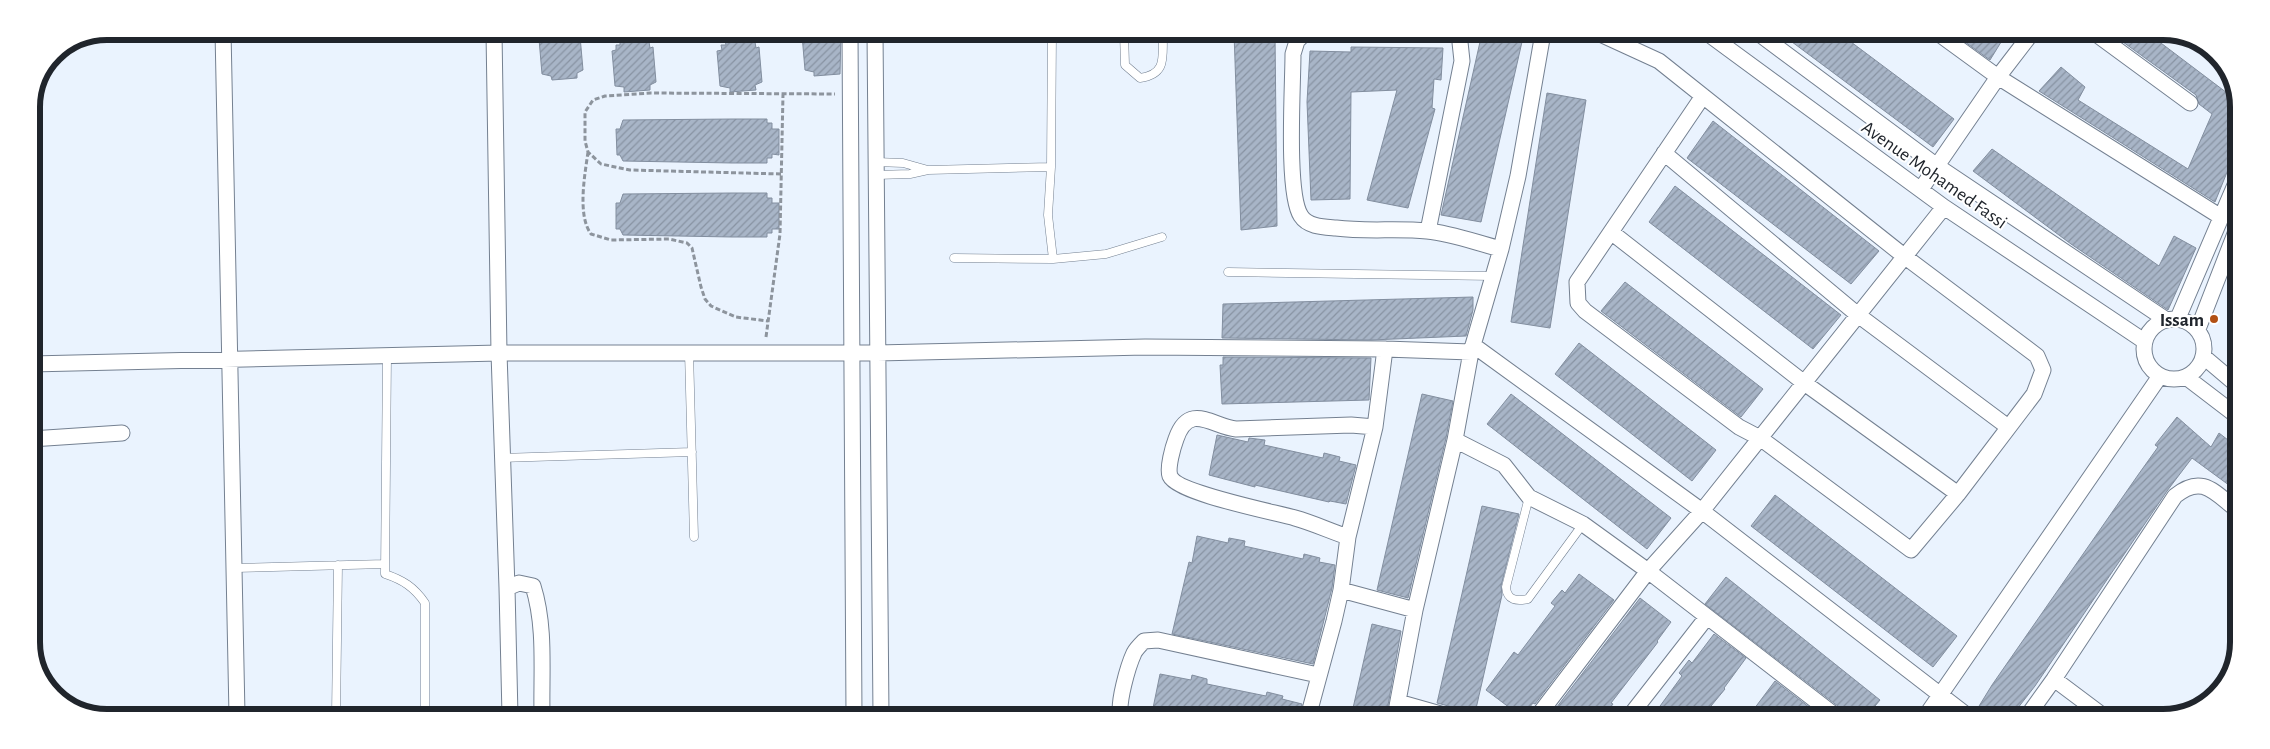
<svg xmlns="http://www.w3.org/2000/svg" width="2270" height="749" font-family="'Alegreya Sans',sans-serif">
  <defs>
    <pattern id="building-hatch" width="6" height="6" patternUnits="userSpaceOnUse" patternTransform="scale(1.25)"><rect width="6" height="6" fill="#a8b5c7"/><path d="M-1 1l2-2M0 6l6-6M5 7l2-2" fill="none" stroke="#8893a2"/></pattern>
  </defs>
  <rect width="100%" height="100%" fill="#eaf3fe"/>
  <!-- building -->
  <path fill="url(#building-hatch)" stroke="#828e9f" d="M547,32H577V36H580L583,70L577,73V78L552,80L551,76L542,74L539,39H544L543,33Z
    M806,32H841L840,74L814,76V72L805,70L802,35H806Z
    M1234,33H1275L1277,226L1241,230Z
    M1482,33H1524L1481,222L1441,215Z
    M1780,33H1839L1954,119L1933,147Z
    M1954,34H2006L1990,60Z
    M2112,34H2149L2239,102L2238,145L2215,202L2039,91L2061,67L2085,87L2078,100L2188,169L2212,114L2199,104L2196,95Z
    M645,38L646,42H649L650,48L653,47L656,82L650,85V90L624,92V87L615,86L612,51L616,50V45H620V40Z
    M751,38V42H755L756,48L759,47L762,82L755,85L756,90L730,92V88L720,86L717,51L722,50L721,45H726L725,40Z
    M1351,47L1443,48L1441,80L1434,79L1432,108L1435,109L1408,208L1367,200L1397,90L1351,92L1350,199L1311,200L1307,102L1310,51L1351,52Z
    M1547,93L1586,100L1550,328L1511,322Z
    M732,119H767V123H772V129H779V155L772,154V158H767V163H732L623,161L620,155H617L616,129H620L623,120Z
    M1713,121L1879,251L1851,284L1687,158Z
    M1992,149L2159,266L2174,236L2196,248L2168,310L2071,244L1973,171Z
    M1675,186L1841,315L1813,349L1649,222Z
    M731,193H767V198H772V203H779V229H772V233H767V237H732L623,235L620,229H616V203H620L623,194Z
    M1625,282L1763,389L1741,417L1601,311Z
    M1473,297V310L1466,336L1371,340L1222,338L1223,304Z
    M1579,343L1716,450L1692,481L1555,374Z
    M1223,357L1371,358L1369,400L1222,404L1220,365H1223Z
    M1422,394L1453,401L1446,438L1408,598L1377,590Z
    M1511,394L1671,518L1647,549L1487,424Z
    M2177,417L2211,447L2219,433L2237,447V491L2192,458L2167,491L2035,686L2010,718H1978L1976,711L1992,685L2138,475L2158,447L2155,445Z
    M1217,435L1248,442L1249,438L1265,440L1264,445L1323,458L1324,453L1340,457L1339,461L1356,465L1346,504L1330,501L1329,502L1255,485V487L1209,475Z
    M1775,495L1957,636L1933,667L1751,526Z
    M1482,506L1519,514L1501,586L1502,595L1475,713L1437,703Z
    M1197,536L1228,543L1229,538L1245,541L1244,546L1303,559L1304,554L1320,558L1319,562L1335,565L1332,588L1313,664L1172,634L1189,562L1192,563Z
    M1579,574L1614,600L1535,704L1533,703L1522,717L1486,690L1514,652L1518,655L1555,606L1551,603L1562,590L1565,593Z
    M1726,577L1880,700L1866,717H1846L1843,710L1705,604Z
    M1640,598L1671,622L1657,641L1658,642L1611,703L1613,704L1603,717H1551L1550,716Z
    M1372,624L1401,631L1386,717H1351Z
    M1714,634L1746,658L1724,688L1725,689L1702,717H1652L1682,676L1679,673L1689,660L1692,663Z
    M1160,674L1191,680L1192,675L1207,679V684L1266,696L1267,692L1283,696L1282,699L1302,704L1299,717L1167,716L1152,713Z
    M1775,681L1822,717H1748Z
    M1320,708L1332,710L1331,717H1318Z"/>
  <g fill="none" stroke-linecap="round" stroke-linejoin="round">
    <defs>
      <path id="lane" d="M1052,32L1051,167L1048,215L1053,259
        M1124,33L1125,65L1140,78C1168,74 1162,56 1163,33
        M876,162L903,163L928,170
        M876,175L910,174L928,170L1051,167
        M954,258L1053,259L1106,254L1162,237
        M1228,272L1493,276
        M689,352L694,537
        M387,355L385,574C403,580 414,587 425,603V716
        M502,458L692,452
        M1529,497L1506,587C1507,601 1517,601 1528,599L1583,524
        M235,568L385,564
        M336,715L338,565"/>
      <path id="street" d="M223,31L237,715
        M494,32L499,353L507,588
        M850,32L854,716
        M875,32L881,716
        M1305,33L1297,41L1293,54C1293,86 1286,194 1301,216C1308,227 1324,227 1336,228C1366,232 1397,228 1427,231C1451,233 1477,243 1501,249
        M1598,33L1659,61L1904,256L2037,356L2043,370L2034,394L1958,494L1911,550L1760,438L1739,427L1585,311L1578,303L1577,282L1703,96
        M1707,33L1944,207L2144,341
        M1758,33L1937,166L2165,319
        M1939,34L1998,77L2221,217
        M2096,34L2190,103
        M1664,153L1858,315L2008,427
        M1921,189L1998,77L2031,34
        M1428,231L1462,61L1459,33
        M1611,232L1803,382L1958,494
        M2178,318L2238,178
        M2144 349a30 30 0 1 1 60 0a30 30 0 1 1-60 0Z
        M2198,329L2238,226
        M1473,345L1702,511L1969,717
        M1385,349L1375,427L1348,537L1341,590L1415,610
        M2204,357L2237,385
        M31,364L499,353H877L1145,347L1385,349L1471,352
        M2186,377L2237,416
        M31,439L122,433
        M1455,440L1504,465L1529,497L1583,524L1648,571L1837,717
        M1348,537C1330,531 1313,523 1295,518C1274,512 1177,493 1170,476C1167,468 1173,447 1176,439C1189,401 1213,427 1236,429L1351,425L1375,427
        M2054,679L2106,718
        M1398,702L1451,717
        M510,716L507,588L519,583L533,586C546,627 541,673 542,716
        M1121,716C1117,704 1128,666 1134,653C1136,649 1140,645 1144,641L1158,640L1318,675
        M1308,717L1334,621L1341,590
        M1395,717L1415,610L1455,440L1471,352L1501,249L1518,176L1543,33
        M1537,717L1648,571L1702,511L1944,207
        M1629,717L1707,617
        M1925,717L2160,376
        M2026,718L2054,679L2175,496C2202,474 2214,492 2237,510"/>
    </defs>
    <!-- lane casing -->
    <use href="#lane" stroke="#748091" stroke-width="9"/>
    <!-- street casing -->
    <use href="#street" stroke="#748091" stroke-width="17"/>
    <!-- path -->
    <path stroke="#8d949d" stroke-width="3" stroke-dasharray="5 2.5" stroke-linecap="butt" d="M588,152C585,174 577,215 591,234L611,240L669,239L687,243L692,248L701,287L705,299L711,306L736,317L768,321
      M781,174L630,170L601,164L588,152L585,141V112L593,100L605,96L651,93L835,94
      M766,337L780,234L783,94"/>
    <!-- lane -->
    <use href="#lane" stroke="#fff" stroke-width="8"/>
    <!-- street -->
    <use href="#street" stroke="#fff" stroke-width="15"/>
  </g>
  <!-- markers -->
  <circle fill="#b25014" stroke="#fff" stroke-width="2" cx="2214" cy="319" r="5"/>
  <g text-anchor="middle" stroke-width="4" stroke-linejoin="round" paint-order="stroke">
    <!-- street labels -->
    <g font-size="19" fill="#20252c" stroke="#fff">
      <text transform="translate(1935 174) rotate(35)" y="7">Avenue Mohamed Fassi</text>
    </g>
    <!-- poi labels -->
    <g font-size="19" font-weight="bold" fill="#20252c" stroke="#fff" text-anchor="end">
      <text x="2204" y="326">Issam</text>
    </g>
  </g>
  <!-- crop -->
  <path d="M0 0H2270V749H0ZM107 40H2163A67 67 0 0 1 2230 107V642A67 67 0 0 1 2163 709H107A67 67 0 0 1 40 642V107A67 67 0 0 1 107 40Z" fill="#fff" fill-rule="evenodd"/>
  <path fill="none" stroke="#20252c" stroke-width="6" d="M107 40H2163A67 67 0 0 1 2230 107V642A67 67 0 0 1 2163 709H107A67 67 0 0 1 40 642V107A67 67 0 0 1 107 40Z"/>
</svg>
